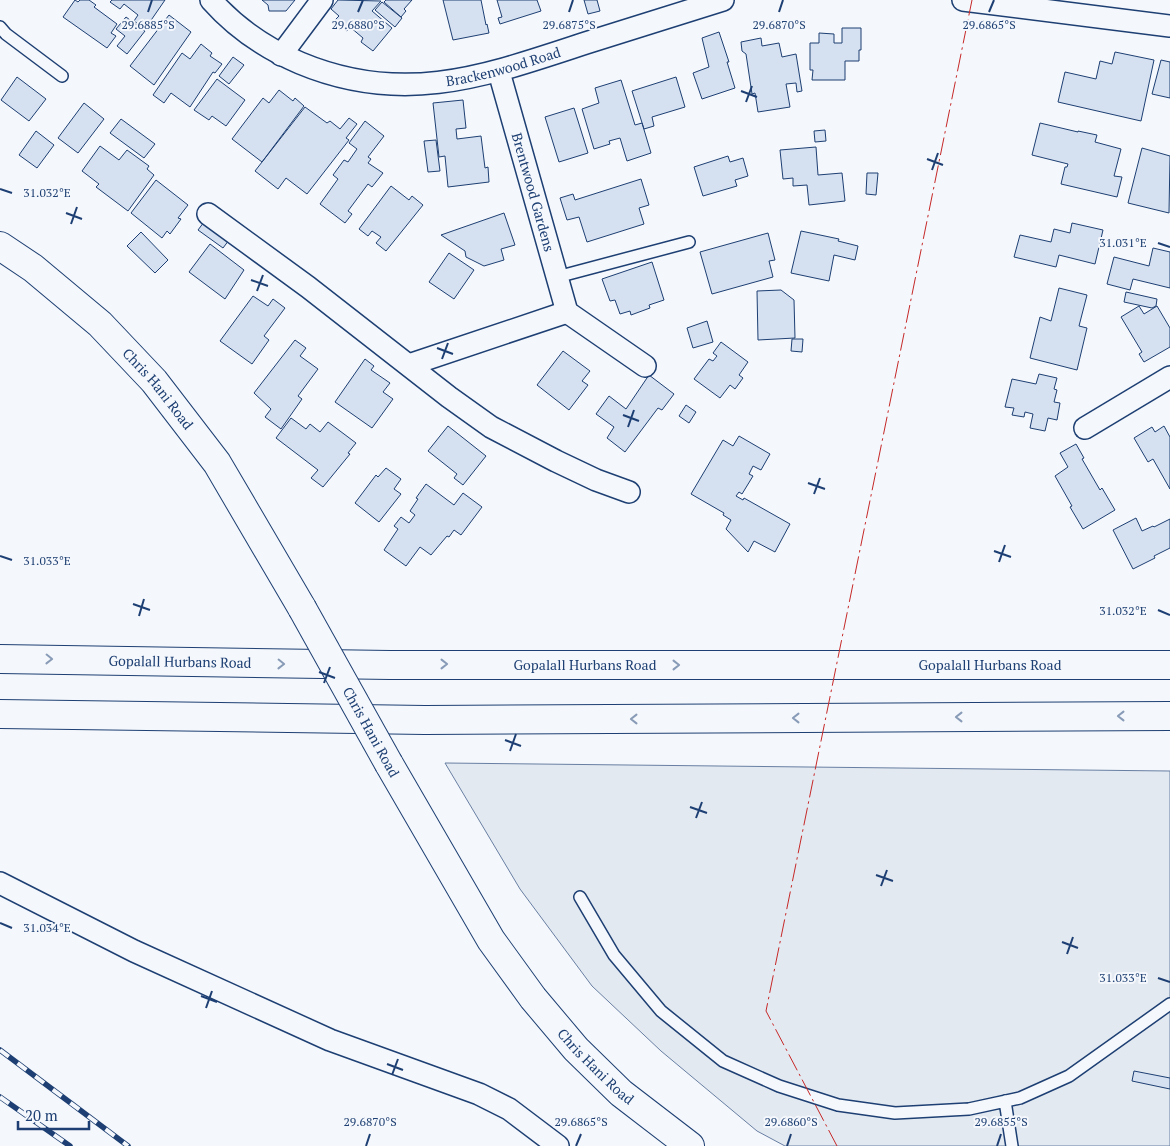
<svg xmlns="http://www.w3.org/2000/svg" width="1170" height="1146" font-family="'PT Serif',serif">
  <rect width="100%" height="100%" fill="#f4f7fb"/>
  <!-- green -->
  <path fill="#e3e9f0" stroke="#687fa3" d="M445,763L1170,771V1146H785L757,1131L661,1051L592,986L520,889Z"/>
  <!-- building -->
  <path fill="#d5e0f0" stroke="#1d3f73" d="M75,0L78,2L80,0H89L96,5L94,7L117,24L111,33L116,36L107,48L63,17Z
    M112,0H165L145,29L134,21L138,15L124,4L120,9L110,2Z
    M262,0H295L286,11H269L268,5Z
    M338,0L381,1L372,11L392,28L373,51L361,42L363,38L350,27L347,31L334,21L339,16L331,9Z
    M386,0H412L404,9L406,11L401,17L384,2Z
    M443,0H481L486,25L487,24L489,33L453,40Z
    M497,0H537L541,11L500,24L498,18L502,17Z
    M584,0H597L600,11L588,14Z
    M382,2L402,18L395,27L375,10Z
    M169,15L191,32L154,85L130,66Z
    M126,17L145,31L127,54L117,46L125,36L116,29Z
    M842,28H861V50H859V61H845V80H812L813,70H810V43H819V33L834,34V43H842Z
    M719,32L729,62H727L735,88L702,99L693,73L709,67L702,38Z
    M761,38L762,46L779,43L782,57L796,54L802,91L797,92L796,83L786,84L790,107L758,112L755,93L752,94L746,54L742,51L741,42Z
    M201,44L212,53L210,56L222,64L215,73L213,72L190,107L171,93L164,103L153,95L182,53L190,59Z
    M1115,52L1154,60L1141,121L1058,102L1065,72L1096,79L1100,61L1112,64Z
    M233,57L244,65L229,84L219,76Z
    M1161,60L1170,62V98L1152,94Z
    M17,77L46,99L29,121L1,100Z
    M676,77L685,107L652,117L654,126L644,129L632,91Z
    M217,79L245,100L226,126L212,116L209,120L194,110Z
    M621,80L635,125L642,123L651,153L627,161L620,138L609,141L610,144L594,149L582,109L599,103L595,88Z
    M279,90L293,101L295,98L304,106L262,162L232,139L263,98L269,103Z
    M463,100L466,128L456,129L457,139L481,136L485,168L488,167L489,182L448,187L445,156L439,157L433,103Z
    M84,103L104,119L78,153L58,138Z
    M305,107L327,123L330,121L340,129L349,118L357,124L346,138L349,140L307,194L286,178L278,189L255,171Z
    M574,108L588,153L559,162L545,117Z
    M121,119L155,144L144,158L110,133Z
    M365,121L384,136L368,157L371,159L368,163L383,173L372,187L368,184L348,211L352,214L345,223L320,204L338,179L333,175L344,160L348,162L357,149L349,143Z
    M1040,123L1078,132V131L1097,135L1095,142L1121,149L1114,176L1122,177L1117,197L1061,184L1065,167H1067L1068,164L1032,155Z
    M825,130L826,141L815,142L814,131Z
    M36,131L54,145L37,168L19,155Z
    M436,140L440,171L428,172L424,141Z
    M100,146L119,160L127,150L149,166L147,169L154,175L128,211L96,187L99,184L82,171Z
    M816,147L818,175L842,173L845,201L809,205L807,185L793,186V178L783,179L780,150Z
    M1142,148L1170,156L1169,213L1128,203Z
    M728,156L730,162L743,158L748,176L735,180L737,186L703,196L694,167Z
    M867,173H878L876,195L866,194Z
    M641,179L649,205L639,208L644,224L587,242L579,217L567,220L560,198L573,194L575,200Z
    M156,180L188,205L178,218L181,219L170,234L167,231L162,238L131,213Z
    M391,186L409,200L412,196L423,205L386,251L376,243L381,237L372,231L368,236L359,229Z
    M504,213L515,245L501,249L504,260L484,266L466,257L465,251L441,235Z
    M207,218L232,236L223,248L198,230Z
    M1072,223L1103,230L1095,264L1059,255L1056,267L1014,257L1020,235L1051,242L1054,229L1070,233Z
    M801,231L839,239L838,241L858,246L855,260L834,255L829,281L791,273Z
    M141,232L168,260L155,273L127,246Z
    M768,233L775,260L769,261L773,277L712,294L700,252Z
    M210,244L244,270L225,299L189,272Z
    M1153,248L1170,252V288L1133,279L1130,290L1107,284L1114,257L1149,266Z
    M449,253L474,270L454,299L429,282Z
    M652,262L664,300L649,305L650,308L631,315L630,311L620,314L615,300L610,301L602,279Z
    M1059,288L1087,295L1079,326L1087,328L1077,370L1030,358L1040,317L1051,321Z
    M781,290L794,300L795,338L758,340L757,291Z
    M1126,292L1157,299L1156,306L1152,308L1124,302Z
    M253,296L268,306L273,299L285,308L264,336L269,340L252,364L220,341Z
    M1139,306L1144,314L1157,306L1170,328V347L1144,362L1139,354L1142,352L1121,317Z
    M707,321L713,342L693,348L687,328Z
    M792,339H803L802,352L791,351Z
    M295,340L306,348L300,356L318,369L298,396L302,399L281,429L265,417L271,409L254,393Z
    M721,342L748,362L739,375L743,378L735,389L730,385L720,398L694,379L709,359L713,361L717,356L713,353Z
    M563,351L590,371L582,381L588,385L569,410L537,385Z
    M365,359L374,366L371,370L390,383L383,392L393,399L372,428L335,402Z
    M1039,374L1057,378L1054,389L1057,390L1054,402L1060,403L1057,420L1048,418L1045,431L1030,428L1033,414L1025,412L1024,417L1012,415L1014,408L1005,407L1012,379L1036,384Z
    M649,375L674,394L662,410L658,408L625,452L607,438L614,427L596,414L609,396L626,409Z
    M686,405L696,412L689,423L679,416Z
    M291,418L306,429L310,424L320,432L328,422L356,443L348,453L350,454L323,487L311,478L318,470L276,438Z
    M448,426L486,456L463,485L454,478L457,474L428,451Z
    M1164,426L1170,437V489L1153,459L1148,462L1134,438L1152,427L1155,432Z
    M739,436L770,454L761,470L753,466L749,474L753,476L742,494L739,492L736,496L743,500L744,498L790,524L775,552L754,541L748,552L726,529L731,520L723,515L724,513L691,494L723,440L733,446Z
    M1076,444L1084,458L1082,459L1100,490L1102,488L1115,510L1083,529L1070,507L1072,506L1055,476L1068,467L1060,453Z
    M386,468L401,479L394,489L401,494L379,522L355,503L376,475L378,477Z
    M426,484L454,505L463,493L482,507L461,535L454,530L449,537L447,536L431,555L420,547L406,566L384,550L398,529L394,526L401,517L409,523L415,515L410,511L418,499L416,498Z
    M1136,518L1142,531L1153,526L1154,527L1170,519V548L1154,556L1155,558L1133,569L1113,530Z
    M1134,1071L1170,1078V1089L1132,1081Z"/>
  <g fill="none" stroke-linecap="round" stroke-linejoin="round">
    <defs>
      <path id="lane" d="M0,27L6,34L62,76
        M557,277L689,242
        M580,897L614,955L661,1011L723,1061L779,1086L838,1105L895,1113L969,1109L1020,1098L1069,1076L1170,1004
        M1005,1101L1012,1146"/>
      <g id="street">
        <path id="s1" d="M211,0C235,27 267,49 300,63C405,107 488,75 589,42C634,28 678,14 723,0"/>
        <path d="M963,0L1170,26"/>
        <path d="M281,55L322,0"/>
        <path id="s2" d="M499,72L567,312L645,366"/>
        <path d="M208,214L308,287L449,397L491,427L556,461L596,480L629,492"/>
        <path d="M409,365L567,312"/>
        <path d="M1085,428L1170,377"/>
        <path d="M0,883L134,951L330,1040L479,1094L509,1109L558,1146"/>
      </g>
      <g id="secondary">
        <path id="s3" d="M0,246L33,268L100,324L154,381L217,463L302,608"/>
        <path id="s4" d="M389,764L491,940L533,998L576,1049L621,1093L690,1146"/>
      </g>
      <g id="highway">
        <path id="s5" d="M0,659L390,665H1170"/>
        <path d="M0,714L425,720L1170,716"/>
      </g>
    </defs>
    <!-- lane casing -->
    <use href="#lane" stroke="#1d3f73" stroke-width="14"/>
    <!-- street casing -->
    <use href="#street" stroke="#1d3f73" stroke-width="24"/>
    <!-- secondary casing -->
    <use href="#secondary" stroke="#1d3f73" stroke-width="30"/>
    <!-- highway casing -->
    <use href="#highway" stroke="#1d3f73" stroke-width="30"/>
    <!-- lane -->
    <use href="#lane" stroke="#f4f7fb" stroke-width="11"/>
    <!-- street -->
    <use href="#street" stroke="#f4f7fb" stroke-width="21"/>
    <!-- secondary -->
    <use href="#secondary" stroke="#f4f7fb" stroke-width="28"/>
    <!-- highway -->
    <use href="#highway" stroke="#f4f7fb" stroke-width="28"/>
    <defs>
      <path id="rail" d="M0,1050L128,1146
        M0,1097L70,1146"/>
    </defs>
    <!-- rail casing -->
    <use href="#rail" stroke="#1d3f73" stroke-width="5.5"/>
    <!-- rail -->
    <use href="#rail" stroke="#f4f7fb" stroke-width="4" stroke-dasharray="11" stroke-linecap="butt"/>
    <defs>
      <path id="secondary-bridge" d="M302,608L389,764"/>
    </defs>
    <!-- secondary-bridge casing -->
    <use href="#secondary-bridge" stroke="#1d3f73" stroke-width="30" stroke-linecap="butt"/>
    <!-- secondary-bridge -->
    <use href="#secondary-bridge" stroke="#f4f7fb" stroke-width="28"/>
    <!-- power -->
    <path stroke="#c62828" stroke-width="1" stroke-dasharray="18 4 2.5 4" stroke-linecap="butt" d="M837,1146L766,1011L972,0"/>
  </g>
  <!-- one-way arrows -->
  <defs><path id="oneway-chevron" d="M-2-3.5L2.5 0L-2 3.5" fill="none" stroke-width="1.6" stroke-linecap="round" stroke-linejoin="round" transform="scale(1.25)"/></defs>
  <g stroke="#889bb7">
    <use href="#oneway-chevron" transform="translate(49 659) rotate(1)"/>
    <use href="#oneway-chevron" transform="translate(281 664) rotate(1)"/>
    <use href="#oneway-chevron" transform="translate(444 664)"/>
    <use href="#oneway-chevron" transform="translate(676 665)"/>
    <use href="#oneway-chevron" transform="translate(1121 716) rotate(180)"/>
    <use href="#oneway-chevron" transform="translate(959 717) rotate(180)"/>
    <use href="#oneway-chevron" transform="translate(796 718) rotate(180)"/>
    <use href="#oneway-chevron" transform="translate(634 719) rotate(180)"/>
  </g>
  <!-- ticks -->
  <path fill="none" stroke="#1d3f73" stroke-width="2" d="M148,12L152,0M358,12L363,0M569,12L573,0M779,12L783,0M989,12L994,0M741,91L757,97M746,102L752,86M927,159L943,165M932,170L938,153M0,189L12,193M66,213L82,219M71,224L77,207M1158,243L1170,247M251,280L268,286M257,291L263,275M437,348L453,354M442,359L448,343M623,415L639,421M628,427L634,410M808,483L825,489M814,494L820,478M994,551L1011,557M0,556L12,560M999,562L1005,545M133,604L150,610M1158,610L1170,615M139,616L144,599M319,672L335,678M324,683L330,667M505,740L521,746M510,751L516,734M690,807L707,813M696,818L702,802M876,875L893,881M881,886L887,870M0,923L12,928M1062,942L1078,948M1067,954L1073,937M1158,978L1170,982M201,996L217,1002M206,1008L212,991M387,1064L403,1070M392,1075L398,1059M366,1146L370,1134M576,1146L581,1134M787,1146L791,1134M997,1146L1001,1134"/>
  <g text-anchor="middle" stroke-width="4" stroke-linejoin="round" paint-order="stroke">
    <!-- street labels -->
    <g font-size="14" fill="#1d3f73" stroke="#f4f7fb">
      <text dy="5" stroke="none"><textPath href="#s1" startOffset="318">Brackenwood Road</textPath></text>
      <text dy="5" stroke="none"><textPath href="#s2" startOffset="125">Brentwood Gardens</textPath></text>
      <text dy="5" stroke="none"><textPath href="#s3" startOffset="214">Chris Hani Road</textPath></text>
      <text dy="5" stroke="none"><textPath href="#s5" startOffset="180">Gopalall Hurbans Road</textPath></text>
      <text dy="5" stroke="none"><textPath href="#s5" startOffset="585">Gopalall Hurbans Road</textPath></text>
      <text dy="5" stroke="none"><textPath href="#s5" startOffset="990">Gopalall Hurbans Road</textPath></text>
      <text transform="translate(371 732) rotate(61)" y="5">Chris Hani Road</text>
      <text dy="5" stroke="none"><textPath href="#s4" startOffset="368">Chris Hani Road</textPath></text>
    </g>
  </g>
  <g font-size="12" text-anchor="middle" fill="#1d3f73" stroke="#f4f7fb" stroke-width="4" stroke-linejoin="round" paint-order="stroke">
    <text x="148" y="29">29.6885°S</text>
    <text x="358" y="29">29.6880°S</text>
    <text x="569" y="29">29.6875°S</text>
    <text x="779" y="29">29.6870°S</text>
    <text x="989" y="29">29.6865°S</text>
    <text x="47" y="197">31.032°E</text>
    <text x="1123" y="247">31.031°E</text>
    <text x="47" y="565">31.033°E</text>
    <text x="1123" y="615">31.032°E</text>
    <text x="47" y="932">31.034°E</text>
    <text x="1123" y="982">31.033°E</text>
    <text x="370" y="1126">29.6870°S</text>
    <text x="581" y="1126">29.6865°S</text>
    <text x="791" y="1126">29.6860°S</text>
    <text x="1001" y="1126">29.6855°S</text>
  </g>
  <!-- scale -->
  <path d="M18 1121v8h71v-8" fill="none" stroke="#1d3f73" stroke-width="2.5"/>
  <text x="25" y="1121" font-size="15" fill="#1d3f73" stroke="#f4f7fb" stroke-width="4" paint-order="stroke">20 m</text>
</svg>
